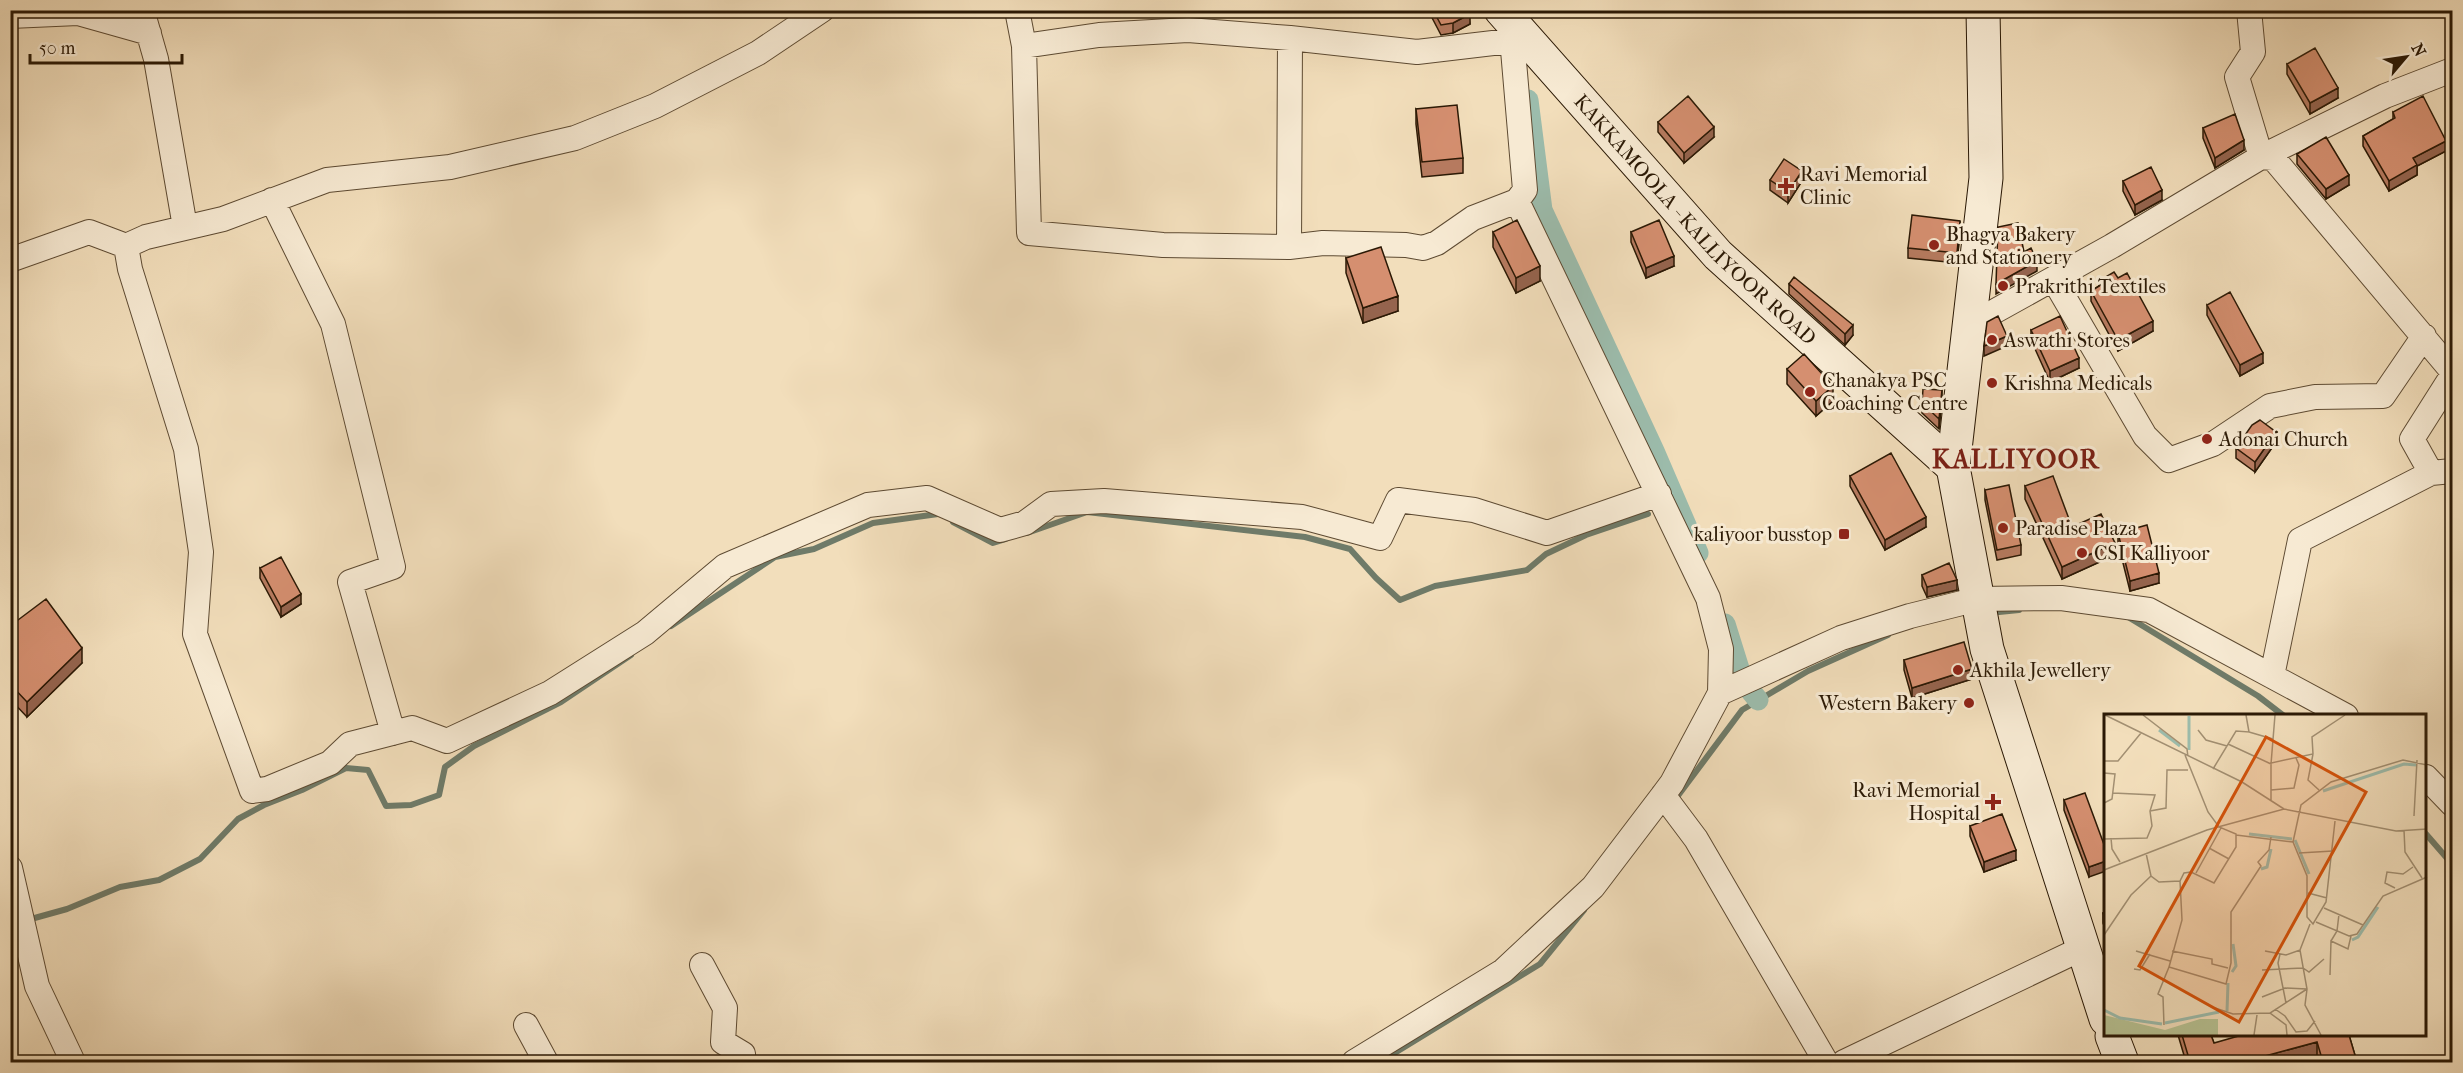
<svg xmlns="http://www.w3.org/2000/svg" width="2463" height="1073" font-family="'IM FELL French Canon',serif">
  <rect width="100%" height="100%" fill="#f2debb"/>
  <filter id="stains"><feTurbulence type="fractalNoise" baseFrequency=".00333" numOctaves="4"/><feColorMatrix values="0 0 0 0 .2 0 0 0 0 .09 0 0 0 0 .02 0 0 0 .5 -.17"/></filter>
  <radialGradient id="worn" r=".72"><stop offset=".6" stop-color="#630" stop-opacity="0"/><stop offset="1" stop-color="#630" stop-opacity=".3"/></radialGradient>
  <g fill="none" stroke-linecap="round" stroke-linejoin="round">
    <!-- stream -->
    <path stroke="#6f7b69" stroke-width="6" d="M953,522L993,543L1006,539
      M1027,533L1087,512L1305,537L1350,549L1376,578L1400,600L1435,586L1527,570L1546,554L1586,535L1648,514
      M1999,612L2019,610
      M2128,617L2258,696L2284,716
      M671,626L775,557L814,549L873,523L938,514
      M1674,801L1742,710L1808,671L1888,635
      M2426,834L2452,864
      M31,919L67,909L120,887L159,880L200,859L238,819L264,805L302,790L346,768L368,770L386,806L411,805L439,795L445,767L474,746L561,702L631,655
      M1380,1062L1540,964L1584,910"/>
    <!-- canal -->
    <path stroke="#9cbcac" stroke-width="21" d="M1528,100L1542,210L1654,451L1698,553
      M1725,624L1740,672
      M1750,690L1758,700"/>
    <defs>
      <path id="street" d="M142,10L156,59L185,227
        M822,10L758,53L655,106L575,138L450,167L327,180L223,219L146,237L126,246L130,269L186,449L201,552L195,634L252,791L267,789L330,763L350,744L412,728L447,741L550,693L645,633L725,566L868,505L927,498L1000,530L1025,523L1051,504L1104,501L1302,517L1380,538L1398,500L1474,510L1547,533L1659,494
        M1017,10L1024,46L1029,233L1163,245L1289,247L1323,243L1406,245L1423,248L1437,243L1473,218L1517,201L1525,190L1510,15
        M2249,10L2253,52L2237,77L2261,157L2385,96L2452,70
        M10,16L78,13L149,33
        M1024,46L1099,35L1188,30L1290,38L1417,52L1510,41
        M272,200L333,324L393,567L350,582L393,733
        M1289,247L1290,38
        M10,260L89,232L126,246
        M2054,280L2145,436L2169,460L2213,444L2270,406L2315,397L2383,396L2424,336
        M1970,325L2112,246L2261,157L2273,158L2452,371
        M2431,473L2412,439L2452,376
        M2272,676L2300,540L2431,473L2452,471
        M1720,693L1841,638L1910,616L1978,599L2061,598L2149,610L2346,716
        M2426,777L2452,804
        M1663,795L1696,839L1826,1062
        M10,868L37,986L73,1062
        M702,965L725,1008L723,1042L743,1054L744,1062
        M526,1025L546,1062
        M1354,1062L1503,971L1593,887L1663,795L1672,783L1720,693L1721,649L1708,598L1517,201
        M1844,1062L2083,948"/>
      <g id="secondary">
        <path id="s1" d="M1501,10L1718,255L1953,467"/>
        <path d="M1983,10L1986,178L1953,467L1987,649L2106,1019"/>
        <path d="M2112,1036L2122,1062"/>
      </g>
    </defs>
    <!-- street casing -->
    <use href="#street" stroke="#5d4a32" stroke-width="26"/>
    <!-- secondary casing -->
    <use href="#secondary" stroke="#2b1905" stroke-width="35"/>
    <!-- street -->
    <use href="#street" stroke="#f7ead3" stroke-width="24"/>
    <!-- secondary -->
    <use href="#secondary" stroke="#f7ead3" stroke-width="33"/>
  </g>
  <!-- wall -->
  <path fill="#b77b60" stroke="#2b1905" stroke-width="1.5" d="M1428,10H1468L1470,24L1453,33L1441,35Z
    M2287,64L2338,98L2310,114L2287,74Z
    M1416,109L1463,158V173L1422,177L1416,124Z
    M2393,112L2446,151L2417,166V175L2389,191L2363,146V136L2393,119Z
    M1658,122L1714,137L1684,163L1658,132Z
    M2203,128L2244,150L2215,168L2203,138Z
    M2297,154L2349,185L2326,199L2297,164Z
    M1770,180L1802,181L1788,203L1770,190Z
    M2123,181L2162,200L2135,215L2123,191Z
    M1960,231L1957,263L1908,258V248Z
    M1493,232L1540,281L1516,293L1493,247Z
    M1631,232L1674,266L1646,278L1631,242Z
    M1346,258L1398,311L1363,323L1346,273Z
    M2118,278L2153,331L2118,351L2091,301V291L2099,286V281Z
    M1789,284L1853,335L1845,345L1789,294Z
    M2207,305L2263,363L2240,376L2207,315Z
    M2031,330L2079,368L2050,382L2031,340Z
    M1787,369L1833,401L1816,416L1787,384Z
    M1942,401L1939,429L1922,413V403Z
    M2276,442L2255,472L2236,458V448Z
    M1850,476L1926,527L1885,550L1850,486Z
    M2025,486L2072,527L2115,555L2062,579L2025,499Z
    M1985,490L2021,545V555L1997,560L1985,500Z
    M2118,533L2159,583L2130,591L2118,543Z
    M260,568L301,604L281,617L260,578Z
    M1922,575L1957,590L1927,597L1922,586Z
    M10,626L82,663L27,717L10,699Z
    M1904,660L1972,679L1912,698L1904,670Z
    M2064,800L2106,850L2089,877L2064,810Z
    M1970,826L2016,860L1984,872L1970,836Z
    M2106,911V931L2103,923V913Z
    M2178,1035H2211L2214,1043L2349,1035L2357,1062H2318L2317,1057L2297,1062H2186Z"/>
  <!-- shaded-wall -->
  <path fill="#95644e" stroke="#2b1905" stroke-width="1.5" d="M1470,14V24L1453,33V23Z
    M2338,88V98L2310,114V103Z
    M1714,127V137L1684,163V153Z
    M2244,140V150L2215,168V158Z
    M2446,141V151L2417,166V175L2389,191V181L2413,158Z
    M1802,171V181L1788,203V192Z
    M2349,175V185L2326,199V189Z
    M2162,190V200L2135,215V205Z
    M1960,221V231L1957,263V253Z
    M1674,256V266L1646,278V268Z
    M2037,261V271L1996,294V284Z
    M1540,266V281L1516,293V278Z
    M1398,296V311L1363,323V308Z
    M2153,321V331L2118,351V340Z
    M1853,325V335L1845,345V334Z
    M2007,336V346L1984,356V346Z
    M2263,353V363L2240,376V365Z
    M2079,358V368L2050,382V371Z
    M1833,386V401L1816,416V401Z
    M1942,390V401L1939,429V419Z
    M2276,432V442L2255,472V462Z
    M1926,517V527L1885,550V540Z
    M2115,543V555L2062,579V567Z
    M2159,573V583L2130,591V581Z
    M1957,580V590L1927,597V587Z
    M301,594V604L281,617V607Z
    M82,648V663L27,717V702Z
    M1972,669V679L1912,698V688Z
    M2016,850V860L1984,872V862Z
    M2106,861V871L2089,877V867Z
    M2317,1042V1057L2297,1062H2243Z"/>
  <!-- building -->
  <path fill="#d58f70" stroke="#2b1905" stroke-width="1.5" d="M1433,10H1468L1470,14L1453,23L1441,25Z
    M2315,48L2338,88L2310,103L2287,64Z
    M1688,96L1714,127L1684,153L1658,122Z
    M2423,96L2446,141L2413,158L2417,165L2389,181L2363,136L2395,118L2393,112Z
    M1457,105L1463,158L1422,162L1416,109Z
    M2235,114L2244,140L2215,158L2203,128Z
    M2326,137L2349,175L2326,189L2297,154Z
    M1784,159L1802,171L1788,192L1770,180Z
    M2151,167L2162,190L2135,205L2123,181Z
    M1912,215L1960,221L1957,253L1908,248Z
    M1517,220L1540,266L1516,278L1493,232Z
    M1659,220L1674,256L1646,268L1631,232Z
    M2018,223L2024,252L2031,248L2037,261L1996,284L1998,227Z
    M1381,247L1398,296L1363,308L1346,258Z
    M2114,272L2118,278L2127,273L2153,321L2118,340L2091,291L2101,285L2099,281Z
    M1794,277L1853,325L1845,334L1789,284Z
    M2230,292L2263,353L2240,365L2207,305Z
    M1998,316L2007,336L1984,346L1987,322Z
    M2060,316L2079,358L2050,371L2031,330Z
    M1804,354L1833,386L1816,401L1787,369Z
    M1923,389L1942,390L1939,419L1922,403Z
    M2260,420L2276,432L2255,462L2236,448L2252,425Z
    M1891,453L1926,517L1885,540L1850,476Z
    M2053,476L2072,527L2101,514L2115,543L2062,567L2025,486Z
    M2009,485L2021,545L1997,550L1985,490Z
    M2147,525L2159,573L2130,581L2118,533Z
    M281,557L301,594L281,607L260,568Z
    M1949,563L1957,580L1927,587L1922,575Z
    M46,599L82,648L27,702L10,684V626Z
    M1964,642L1972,669L1912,688L1904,660Z
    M2085,793L2106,850V861L2089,867L2064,800Z
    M2002,814L2016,850L1984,862L1970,826Z
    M2106,911V921L2103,913Z
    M2182,1035H2211L2214,1043L2242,1035H2349L2357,1062H2323L2317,1042L2243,1062H2190Z"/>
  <!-- markers -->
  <g fill="#8f2418" stroke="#f7ead3" stroke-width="2">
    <path d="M1783 177h6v6h6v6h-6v6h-6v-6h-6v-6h6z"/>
    <circle cx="1934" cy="245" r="6"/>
    <circle cx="2003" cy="286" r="6"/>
    <circle cx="1992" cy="340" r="6"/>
    <circle cx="1992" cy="383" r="6"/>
    <circle cx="1810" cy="392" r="6"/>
    <circle cx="2207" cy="439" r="6"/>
    <circle cx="2003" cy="528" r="6"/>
    <rect x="1838" y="528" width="12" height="12" rx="3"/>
    <circle cx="2082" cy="553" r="6"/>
    <circle cx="1958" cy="670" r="6"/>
    <circle cx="1969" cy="703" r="6"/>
    <path d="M1990 793h6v6h6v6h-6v6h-6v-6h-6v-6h6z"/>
  </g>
  <g text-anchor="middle" stroke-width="6" stroke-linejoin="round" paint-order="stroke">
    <!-- poi labels -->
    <g font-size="20" fill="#2b1905" stroke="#f7ead3" text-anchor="start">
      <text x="1800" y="181">Ravi Memorial<tspan x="1800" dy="23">Clinic</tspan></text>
      <text x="1946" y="241">Bhagya Bakery<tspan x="1946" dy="23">and Stationery</tspan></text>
      <text x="2015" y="293">Prakrithi Textiles</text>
      <text x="2004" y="347">Aswathi Stores</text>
      <text x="1822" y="387">Chanakya PSC<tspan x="1822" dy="23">Coaching Centre</tspan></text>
      <text x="2004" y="390">Krishna Medicals</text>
      <text x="2219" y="446">Adonai Church</text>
      <text x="2015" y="535">Paradise Plaza</text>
      <text x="1832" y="541" text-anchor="end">kaliyoor busstop</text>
      <text x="2094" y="560">CSI Kalliyoor</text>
      <text x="1970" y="677">Akhila Jewellery</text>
      <text x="1957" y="710" text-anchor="end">Western Bakery</text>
      <text x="1980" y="797" text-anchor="end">Ravi Memorial<tspan x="1980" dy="23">Hospital</tspan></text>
    </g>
    <!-- street labels -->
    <g font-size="20" fill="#2b1905" stroke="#f7ead3">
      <text dy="7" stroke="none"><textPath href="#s1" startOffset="286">KAKKAMOOLA - KALLIYOOR ROAD</textPath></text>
    </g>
    <!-- district labels -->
    <g font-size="26" font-weight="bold" letter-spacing="1.5" fill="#7a1f14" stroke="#f7ead3">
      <text x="2016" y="468">KALLIYOOR</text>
    </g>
  </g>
  <!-- overview -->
  <g transform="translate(2104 714)">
    <rect width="322" height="322" fill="#f2debb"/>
    <path d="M0,301L61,316L96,305H114V321H0Z" fill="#b7c293"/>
    <path fill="none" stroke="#9cbcac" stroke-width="3" d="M85,2V36M55,16L76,32M219,77L300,50L312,51M145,120L188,125M191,126L205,160M157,155L163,153L167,135M248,226L254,223L274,193M128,258L132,252L129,230M0,296L16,304L58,310M123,297L124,269M61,309L115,298"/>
    <path fill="none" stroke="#a28f72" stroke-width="1.5" d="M1,1L138,68L180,95M39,1L83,35L84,43M94,16L102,26L123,32M145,18L169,25M124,30L167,50L171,1M209,40L204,66L215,76M0,47H14L37,19M109,55L132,17L145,18L142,1M0,59L11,60L8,85L0,89M167,76L190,74L195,51L192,44M167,86V49L209,40L208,23L241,1M46,97L62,94L63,56H84M310,102L313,46M300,116L301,138L318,164M132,121L189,128L203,162V203L209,210L222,188L231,107M7,124L8,135L16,148M0,125L43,124L48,112L46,97L51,81L9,79M189,128L197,91L227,68L299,46L323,51M105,134L125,145M42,139L47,162L55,168L76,167L80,159L87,158L110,169L132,133V120L115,113L104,98L81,41M195,139L229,137M0,156L103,116L180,95L292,117L323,115M92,159L117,114M76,167L78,206L65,253L122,270L127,249V198L157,152L154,148L165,136L167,123M291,174L281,169L283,158L299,160L309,153M204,179L223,184M220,194L259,211M212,208L245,222L253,220L279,182L323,163M0,221L27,181L47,162M227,227L233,217L235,200M196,236L206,210M32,237L66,247M68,237L108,245V250L124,254M161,237L182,241L196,236L203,275L201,291L217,321M176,240L174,249L182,289M30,255L36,256L46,240M158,256L199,254L205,258L220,245M226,261L227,227L244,235L247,222M158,283L181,274L203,275M111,294L129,300L166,299M171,295L181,302L192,318L203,317L211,307M60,311L59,283L54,280L65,253M150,321L153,301M183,321L182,311L166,299L203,275"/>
    <path fill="#d5530b" fill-opacity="0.15" stroke="#d5530b" stroke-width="3" d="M162,23L262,78L135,308L35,252Z"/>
    <rect width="322" height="322" fill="none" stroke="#2b1905" stroke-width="3"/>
  </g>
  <!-- margin -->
  <rect width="2463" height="1073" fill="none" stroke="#f2debb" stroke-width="36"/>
  <rect x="12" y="12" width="2439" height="1049" fill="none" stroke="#2b1905" stroke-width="3"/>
  <rect x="18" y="18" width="2427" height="1037" fill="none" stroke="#2b1905" stroke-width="1.5"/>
  <!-- north arrow -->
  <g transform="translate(2406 57) rotate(61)" stroke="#f7ead3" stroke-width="4.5" paint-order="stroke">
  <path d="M0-4.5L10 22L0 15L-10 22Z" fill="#2b1905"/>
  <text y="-9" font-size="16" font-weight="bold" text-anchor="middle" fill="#2b1905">N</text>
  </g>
  <!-- scale -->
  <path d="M30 54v9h152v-9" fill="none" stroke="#2b1905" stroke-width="3"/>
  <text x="39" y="54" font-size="18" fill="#2b1905" stroke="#f7ead3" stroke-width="4.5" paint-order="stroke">50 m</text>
  <rect width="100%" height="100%" filter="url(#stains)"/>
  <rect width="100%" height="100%" fill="url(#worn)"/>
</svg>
